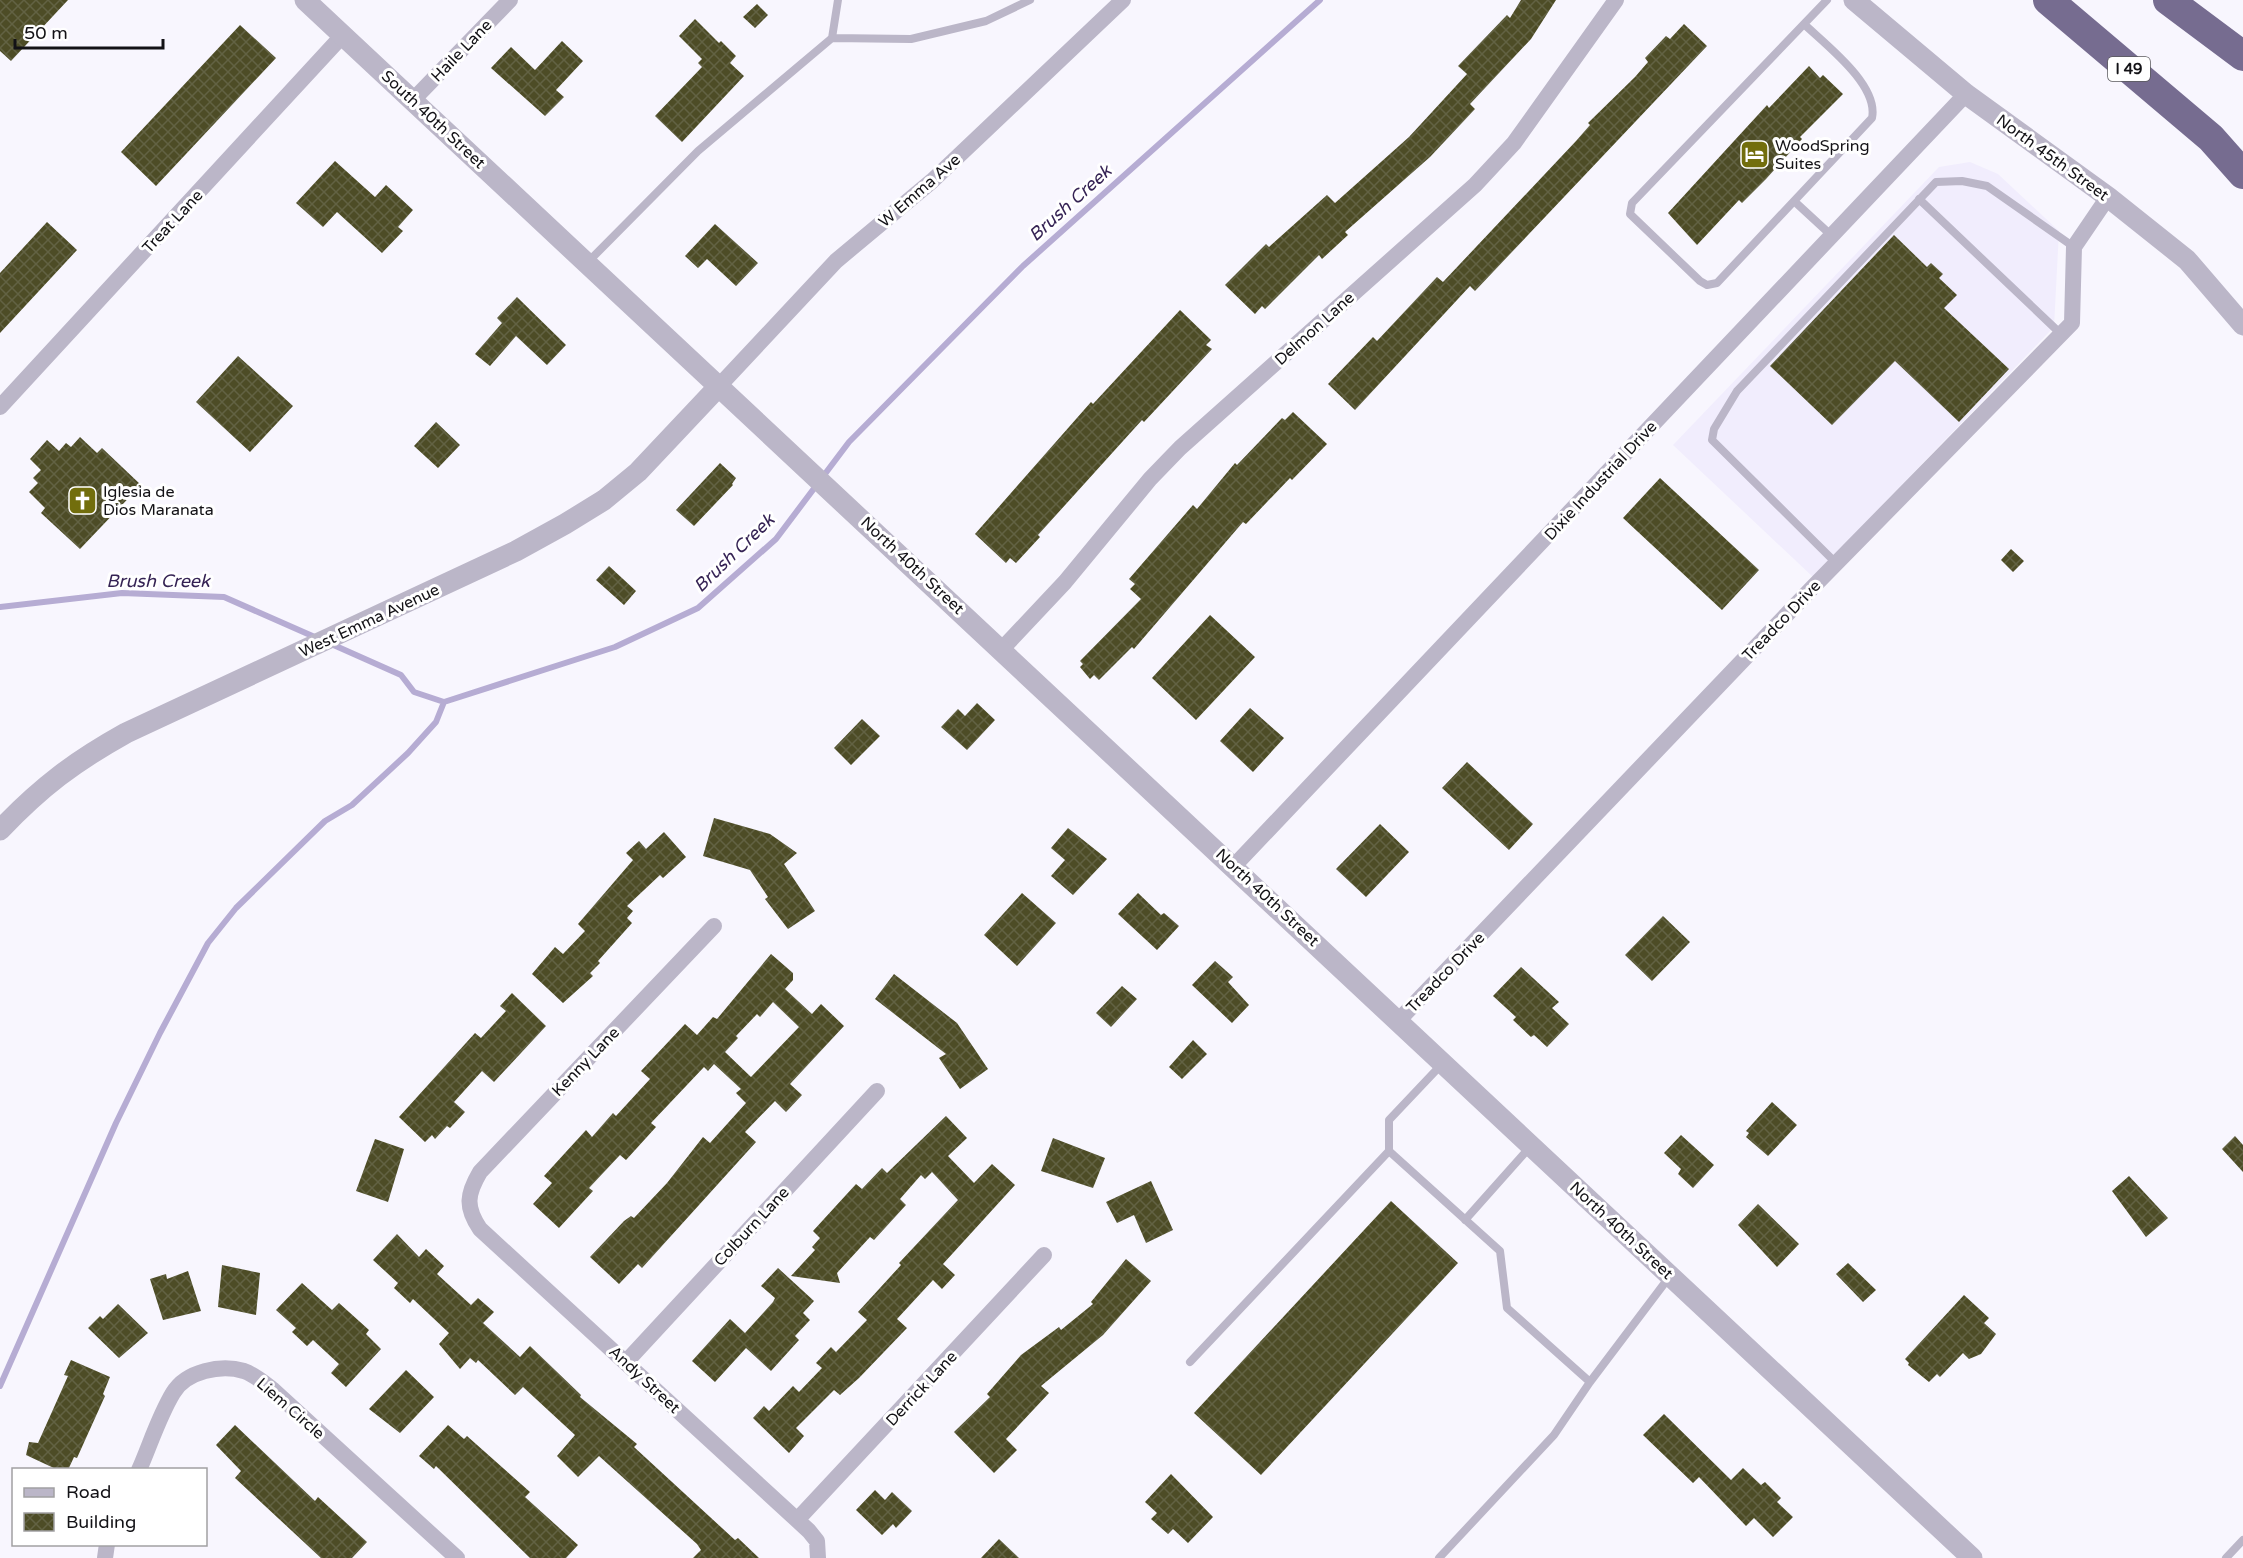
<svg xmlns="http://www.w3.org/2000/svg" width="2243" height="1558" font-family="'Varela Round',sans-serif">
  <defs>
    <pattern id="building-cross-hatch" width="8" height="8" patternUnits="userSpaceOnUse" patternTransform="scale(1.5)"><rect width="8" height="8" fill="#4d4c26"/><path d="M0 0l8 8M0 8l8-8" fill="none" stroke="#626243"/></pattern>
  </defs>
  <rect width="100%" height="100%" fill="#f8f6fe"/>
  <!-- built -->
  <path fill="#f1edfd" d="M1970,162L1998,174L2059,231L2054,327L1813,577L1673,445L1939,167Z"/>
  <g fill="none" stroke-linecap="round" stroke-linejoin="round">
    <!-- stream -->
    <path stroke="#b6acd3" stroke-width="6" d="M0,607L122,593L224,597L317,638
      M329,643L401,675L414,692L444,702L615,647L698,608L776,539L849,442L1023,266L1320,0
      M0,1386L116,1123L160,1033L208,943L236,908L325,821L352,805L408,753L436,722L444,702"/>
  </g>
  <!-- building -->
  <path fill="url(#building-cross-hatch)" fill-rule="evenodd" d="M0,0H68L11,61L0,51Z
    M1521,0H1556L1531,39L1470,104L1475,109L1430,157L1345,232L1348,235L1322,259L1319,255L1265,309L1262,306L1255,314L1225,285L1266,244L1269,247L1327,195L1335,203L1409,137L1467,74L1458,66L1507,15L1510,18Z
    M757,4L768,15L755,28L743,17Z
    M695,19L719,43L721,41L736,56L730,63L744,76L682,142L655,116L702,67L698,63L702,59L679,36Z
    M1684,24L1707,46L1475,291L1470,286L1355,410L1328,384L1373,337L1377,341L1437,277L1443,282L1576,141L1590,125L1588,123L1635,77L1648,62L1645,58L1666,36L1670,39Z
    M240,25L276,58L156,186L121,152Z
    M562,41L583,61L556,90L564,97L545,116L491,68L511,47L535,70Z
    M1809,66L1820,78L1823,75L1843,94L1800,137L1802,139L1766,179L1742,203L1739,200L1697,245L1668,213L1767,105L1769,108Z
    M335,161L375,197L386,185L413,210L398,227L403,231L382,253L337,212L323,227L296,203Z
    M47,222L77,250L0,333V273Z
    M715,224L758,263L736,286L707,259L698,268L685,256Z
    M1894,235L1927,267L1931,263L1943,274L1939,278L1957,295L1944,308L2009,369L1959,422L1895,361L1832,425L1770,366Z
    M517,297L566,345L547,365L516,336L490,366L475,354L502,323L497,318Z
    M1180,310L1211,340L1206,345L1212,349L1144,422L1142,420L1038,535L1040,537L1016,563L1010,558L1006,563L975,534L1091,402L1093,404Z
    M238,356L293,406L250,452L196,402Z
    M1293,412L1327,444L1292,480L1290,478L1246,524L1243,522L1134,649L1132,647L1099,680L1094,675L1090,679L1080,667L1083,664L1080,661L1141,599L1130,589L1135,584L1129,579L1193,505L1197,509L1235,463L1237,465L1282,418L1285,420Z
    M436,422L460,445L438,468L414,446Z
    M80,437L97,453L102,448L141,485L80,549L41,513L45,508L29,492L38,483L33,478L41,470L30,459L47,440L59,451L66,443L71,447Z
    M720,463L736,478L732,484L733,485L694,526L676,510Z
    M1660,478L1759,570L1722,610L1623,518Z
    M2011,549L2024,561L2013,572L2001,560Z
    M609,566L636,591L624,605L596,580Z
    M1210,615L1255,657L1196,720L1152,678Z
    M977,703L995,720L967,750L941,727L958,709L965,716Z
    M1250,708L1284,738L1253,772L1220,741Z
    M862,719L880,736L851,765L834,748Z
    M1467,762L1533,824L1509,850L1442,788Z
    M714,818L770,834L797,853L784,864L815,911L788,929L765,899L768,897L750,870L703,856Z
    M1380,824L1409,852L1366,897L1336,869Z
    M1068,828L1107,859L1073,895L1051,876L1065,860L1051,848Z
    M664,832L686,857L663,878L660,875L627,906L633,911L627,918L632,923L598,961L600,963L590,973L593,976L563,1003L532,974L555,947L563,954L585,931L578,924L633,860L626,853L639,841L646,849Z
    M1022,893L1056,923L1017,966L984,935Z
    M1138,893L1161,915L1164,913L1179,926L1157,950L1118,914Z
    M1663,916L1690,942L1652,981L1625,955Z
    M771,954L793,973V980L785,989L812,1014L821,1004L844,1026L790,1084L802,1095L786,1112L775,1101L745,1132L756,1142L642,1268L638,1264L619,1284L590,1257L624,1221L631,1216L634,1218L667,1183L703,1137L710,1143L746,1103L736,1093L741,1089L714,1064L708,1071L704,1067L651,1123L656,1127L626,1160L620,1155L589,1188L593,1191L559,1228L533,1204L552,1183L544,1176L586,1130L592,1137L613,1113L616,1116L650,1079L641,1071L685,1024L697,1035L713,1017L717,1019ZM773,1002L799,1027L751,1077L725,1052L738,1038L736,1036L757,1014L760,1017Z
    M1215,961L1233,977L1228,982L1249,1005L1232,1023L1192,985Z
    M1521,967L1559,1002L1552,1008L1569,1024L1547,1047L1534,1035L1531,1037L1513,1020L1516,1017L1493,996Z
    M894,974L957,1023L988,1069L960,1089L939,1058L946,1054L875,999Z
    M1122,986L1137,999L1111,1027L1096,1013Z
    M512,993L546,1026L494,1082L482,1071L454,1102L465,1112L450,1128L447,1126L435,1139L432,1135L425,1142L399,1117L475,1033L481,1038L506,1011L500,1006Z
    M1193,1040L1207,1054L1182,1079L1169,1067Z
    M1772,1102L1797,1125L1768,1156L1746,1137L1749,1133L1746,1131Z
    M946,1116L967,1138L948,1156L974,1183L992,1164L1015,1185L943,1264L955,1275L942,1289L933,1280L897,1319L907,1328L859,1378L840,1395L834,1390L796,1428L804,1436L789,1453L753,1418L764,1406L769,1411L793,1386L799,1392L822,1368L816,1363L831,1347L836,1352L867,1320L858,1312L901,1265L899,1263L958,1200L932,1172L925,1179L921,1175L900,1199L906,1205L874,1240L870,1237L837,1273L840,1283L791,1276L815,1250L812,1247L820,1238L813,1231L856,1184L862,1189L882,1168L887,1173Z
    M1681,1135L1714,1165L1693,1188L1678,1174L1681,1169L1664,1153Z
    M2235,1136L2243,1145V1172L2222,1149Z
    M1053,1138L1105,1158L1093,1188L1041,1171Z
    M375,1139L404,1149L388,1202L356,1191Z
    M2129,1176L2168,1218L2146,1237L2112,1191Z
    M1151,1181L1173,1230L1146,1243L1134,1215L1117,1223L1106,1202Z
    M1391,1201L1458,1263L1261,1475L1194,1413Z
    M1758,1204L1799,1244L1777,1267L1738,1225Z
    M397,1234L419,1257L426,1249L444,1266L437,1274L471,1305L478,1298L494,1312L483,1323L520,1357L530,1346L581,1395L580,1397L637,1444L634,1447L735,1540L738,1538L759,1558H693L701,1550L697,1544L599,1456L578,1477L557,1456L575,1435L523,1387L515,1395L478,1360L476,1363L470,1358L460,1369L439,1344L449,1333L413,1299L410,1303L394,1288L398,1283L373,1260Z
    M1126,1259L1151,1281L1103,1335L1041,1386L1049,1393L1006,1439L1017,1450L994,1473L954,1432L990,1397L987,1394L1021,1355L1059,1327L1061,1330L1093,1304L1091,1302Z
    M1848,1263L1876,1290L1863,1302L1836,1274Z
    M222,1265L260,1273L256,1315L218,1307Z
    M778,1268L814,1301L803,1313L810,1320L795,1336L799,1340L771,1371L746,1348L715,1382L692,1361L730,1319L745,1333L773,1302L775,1298L761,1286Z
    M188,1271L201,1311L163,1320L150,1279L166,1274L167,1279Z
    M302,1283L332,1310L339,1303L369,1330L366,1334L381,1349L346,1387L331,1373L339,1364L313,1340L307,1346L292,1332L296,1328L276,1310Z
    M1964,1295L1989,1318L1984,1323L1996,1334L1981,1354L1969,1359L1963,1353L1940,1377L1937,1374L1929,1382L1908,1365L1909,1363L1905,1359Z
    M118,1304L148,1333L119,1358L88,1328L100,1316L103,1319Z
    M71,1360L110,1377L103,1394L105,1396L77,1458L74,1457L68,1470H58L26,1455L29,1442L38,1443L68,1376L64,1375Z
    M406,1370L434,1397L400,1433L369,1409Z
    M1664,1414L1731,1480L1743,1468L1761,1485L1765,1482L1781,1498L1777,1502L1793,1517L1773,1537L1754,1518L1746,1526L1699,1477L1693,1483L1643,1435Z
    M235,1425L315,1501L318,1497L367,1542L352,1558H321L235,1478L241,1471L216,1445Z
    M448,1425L464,1439L467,1436L530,1492L525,1497L578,1545L566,1558H530L436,1466L434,1469L419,1456Z
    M1171,1474L1213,1517L1188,1543L1173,1529L1168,1534L1151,1519L1157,1513L1145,1502Z
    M875,1490L885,1500L892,1492L912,1511L896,1528L893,1524L882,1535L856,1510Z
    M999,1539L1019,1558H981Z"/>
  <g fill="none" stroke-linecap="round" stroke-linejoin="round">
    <!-- service -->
    <path stroke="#bbb6c8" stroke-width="8" d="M1804,24C1826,45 1879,85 1872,118L1717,283L1707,285L1700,281L1630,214L1632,203L1827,0
      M832,38L911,39L986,21L1030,0
      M1919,199L2061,334
      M1794,201L1832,236
      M588,262L698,151L832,38L838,0
      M1836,563L1712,440L1714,429L1737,391L1936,182L1962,181L1987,186L2074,247
      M1389,1151V1120L1442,1064
      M1465,1220L1531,1146
      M1190,1362L1389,1151L1500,1251L1507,1308L1590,1382L1670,1276
      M1439,1558L1554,1435L1590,1382
      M2226,1558L2243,1540"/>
    <!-- minor -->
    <path stroke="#bbb6c8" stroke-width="16" d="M413,100L510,0
      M720,385L836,261L932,181L1123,0
      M0,407L343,35
      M1002,649L1065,582L1150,479L1180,448L1475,185L1514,143L1616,0
      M1234,866L1966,94
      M714,926L480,1172C467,1194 465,1207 480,1229L809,1531L817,1541L818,1558
      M1399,1020L1812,588L2072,323L2074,247L2108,197
      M626,1362L877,1091
      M139,1470C150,1445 159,1416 173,1393C186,1371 221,1364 244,1371C255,1375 263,1382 272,1389L457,1558
      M797,1520L1044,1255
      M105,1558L107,1544"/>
    <!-- tertiary -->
    <path stroke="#bbb6c8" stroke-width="21" d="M305,0L1972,1558
      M1854,0L1966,94L2108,197L2187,260L2243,325
      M0,830C41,787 74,762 126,733L516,551L565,524L604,500L638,472L720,385"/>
    <!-- motorway -->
    <path stroke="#766c90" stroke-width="30" d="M2048,0L2211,138L2243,174
      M2168,0L2243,56"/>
  </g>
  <!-- icons -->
  <defs>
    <symbol id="hotel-square" viewBox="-11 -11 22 22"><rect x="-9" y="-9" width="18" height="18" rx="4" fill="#726e0d" stroke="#fff"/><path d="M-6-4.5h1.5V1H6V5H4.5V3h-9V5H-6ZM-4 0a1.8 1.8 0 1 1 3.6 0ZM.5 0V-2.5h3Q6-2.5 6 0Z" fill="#fff"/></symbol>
    <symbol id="church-square" viewBox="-11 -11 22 22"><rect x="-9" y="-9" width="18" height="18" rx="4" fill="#726e0d" stroke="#fff"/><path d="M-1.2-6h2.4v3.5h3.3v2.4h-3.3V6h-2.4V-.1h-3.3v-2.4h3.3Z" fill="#fff"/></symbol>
  </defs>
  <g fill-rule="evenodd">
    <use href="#hotel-square" x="1738" y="138" width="33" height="33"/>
    <use href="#church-square" x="66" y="484" width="33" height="33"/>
  </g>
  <g text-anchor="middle" stroke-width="6" stroke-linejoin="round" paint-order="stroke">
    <!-- shield labels -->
    <rect fill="#fff" stroke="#5a595c" stroke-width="1.5" x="2108" y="57" width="42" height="24" rx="4.5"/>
    <g font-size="15" font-weight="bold" fill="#131216">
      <text x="2129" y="74">I 49</text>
    </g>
    <!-- street labels -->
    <g font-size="16" fill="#131216" stroke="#fff">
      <text transform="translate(461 50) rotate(-46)" y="6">Haile Lane</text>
      <text transform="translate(434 119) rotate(43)" y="6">South 40th Street</text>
      <text transform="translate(2053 157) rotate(36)" y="6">North 45th Street</text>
      <text transform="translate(919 190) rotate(-41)" y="6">W Emma Ave</text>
      <text transform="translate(172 221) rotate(-47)" y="6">Treat Lane</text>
      <text transform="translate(1314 328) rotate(-42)" y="6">Delmon Lane</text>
      <text transform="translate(1600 480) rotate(-47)" y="6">Dixie Industrial Drive</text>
      <text transform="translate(913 565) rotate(43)" y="6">North 40th Street</text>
      <text transform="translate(369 620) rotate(-25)" y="6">West Emma Avenue</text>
      <text transform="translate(1781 620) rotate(-46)" y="6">Treadco Drive</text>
      <text transform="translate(1268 897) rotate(43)" y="6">North 40th Street</text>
      <text transform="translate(1445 972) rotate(-46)" y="6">Treadco Drive</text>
      <text transform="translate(585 1061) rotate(-46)" y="6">Kenny Lane</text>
      <text transform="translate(751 1226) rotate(-47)" y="6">Colburn Lane</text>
      <text transform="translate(1622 1230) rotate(43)" y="6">North 40th Street</text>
      <text transform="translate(645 1379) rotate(43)" y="6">Andy Street</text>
      <text transform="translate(921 1388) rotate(-47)" y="6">Derrick Lane</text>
      <text transform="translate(291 1408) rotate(41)" y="6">Liem Circle</text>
    </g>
    <!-- poi labels -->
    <g font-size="16" fill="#131216" stroke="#fff" text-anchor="start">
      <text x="1775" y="151">WoodSpring<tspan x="1775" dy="18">Suites</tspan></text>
      <text x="103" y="497">Iglesia de<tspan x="103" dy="18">Dios Maranata</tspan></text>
    </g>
    <!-- water labels -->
    <g font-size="18" font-style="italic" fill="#352354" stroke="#fff">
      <text transform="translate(1070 203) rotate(-42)" y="6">Brush Creek</text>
      <text transform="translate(734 553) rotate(-44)" y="6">Brush Creek</text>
      <text x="158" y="587">Brush Creek</text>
    </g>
  </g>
  <!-- legend -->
  <rect x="12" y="1468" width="195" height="78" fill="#ffffff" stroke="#a1a0a2" stroke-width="1.5"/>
  <rect x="24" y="1488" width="30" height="9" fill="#bbb6c8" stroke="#a1a0a2" stroke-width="1.5"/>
  <text x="66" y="1498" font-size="18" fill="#131216">Road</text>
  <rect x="24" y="1513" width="30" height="18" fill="url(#building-cross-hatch)" stroke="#a1a0a2" stroke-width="1.5"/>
  <text x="66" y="1528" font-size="18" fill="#131216">Building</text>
  <!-- scale -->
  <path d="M15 39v9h148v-9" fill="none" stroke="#131216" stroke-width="3"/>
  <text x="24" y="39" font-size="18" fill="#131216" stroke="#ffffff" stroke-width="4.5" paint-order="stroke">50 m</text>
</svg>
